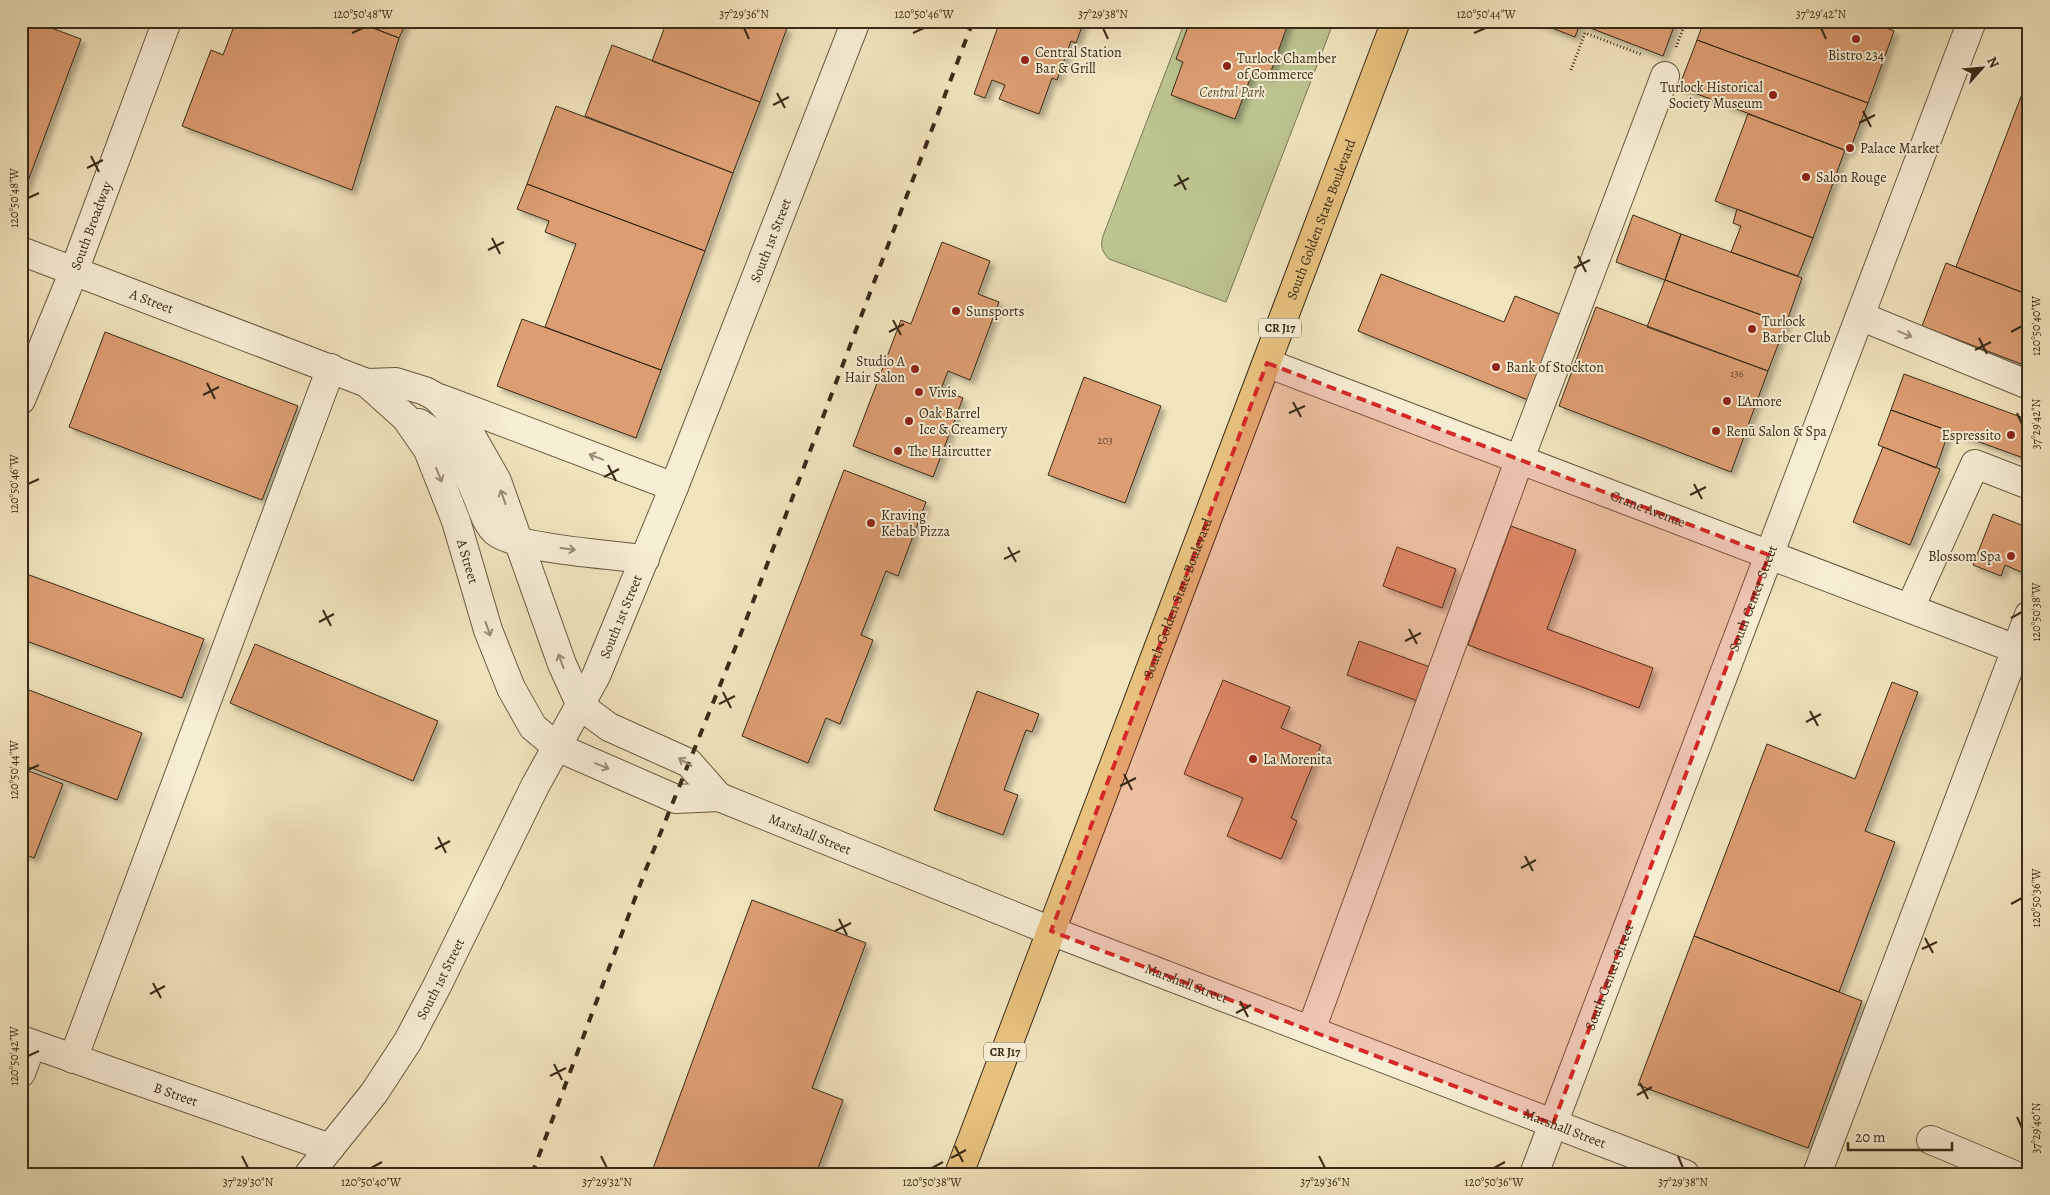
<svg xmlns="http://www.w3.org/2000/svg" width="2050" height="1195" font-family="Alegreya,serif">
  <defs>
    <filter id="shadow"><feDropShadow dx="4.5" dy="4.5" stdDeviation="2.5" flood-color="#0004"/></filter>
  </defs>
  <rect width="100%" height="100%" fill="#f1e5be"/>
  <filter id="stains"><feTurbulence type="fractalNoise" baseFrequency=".004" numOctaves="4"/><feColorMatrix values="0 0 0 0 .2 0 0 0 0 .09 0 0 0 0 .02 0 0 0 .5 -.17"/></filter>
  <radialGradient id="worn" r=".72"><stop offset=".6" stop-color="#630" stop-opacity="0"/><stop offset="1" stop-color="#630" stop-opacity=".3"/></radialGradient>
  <!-- green -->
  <path fill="#bcc490" stroke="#7a7854" d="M1185,21H1334L1226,302L1109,259C1102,252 1100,246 1103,236Z"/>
  <!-- building -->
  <path fill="#dc9d72" stroke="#392b17" filter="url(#shadow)" d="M21,21H39L38,23L81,39L25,189L21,188Z
    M236,21H355L399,38L352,190L182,126L211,50L223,55Z
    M355,21H407L399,38Z
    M667,21H770L787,28L760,102L652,61Z
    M1000,21H1084L1076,43L1071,41L1057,80L1052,78L1039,114L999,99L1005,85L992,80L985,98L974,94Z
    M1190,21H1289L1269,77L1253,71L1235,119L1171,95L1183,62L1176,59Z
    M1534,21H1676L1663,56L1580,24L1575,37Z
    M1704,21H1870L1894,31L1868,103L1697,40Z
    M1697,40L1868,103L1849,152L1679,87Z
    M612,45L760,102L733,173L585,116Z
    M2022,94L2029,96V295L1956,267Z
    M556,106L733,173L705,251L527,184Z
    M1748,114L1845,150L1813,238L1715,201Z
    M527,184L705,251L661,370L545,327L576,244L545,232L549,221L517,209Z
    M1737,209L1813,238L1798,276L1731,252L1741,226L1733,223Z
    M1633,215L1681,234L1665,280L1616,262Z
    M1681,234L1802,278L1786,324L1665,280Z
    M942,242L990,261L978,294L999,302L970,380L948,371L941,389L963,398L933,477L853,446L901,320L911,324Z
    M1946,263L2029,295V367L1922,326Z
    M1381,274L1504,322L1515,296L1567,317L1533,402L1358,331Z
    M1665,280L1786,324L1768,371L1647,327Z
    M1596,307L1768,371L1731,472L1559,406Z
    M522,319L661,370L636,438L497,386Z
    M105,332L298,406L262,500L69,427Z
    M1904,374L2029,420V460L1891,410Z
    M1084,377L1161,406L1125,503L1048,475Z
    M1891,410L1949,431L1936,468L1878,445Z
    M1883,447L1940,469L1910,545L1853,522Z
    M844,470L926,502L898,576L886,571L861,635L873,640L840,724L826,718L808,763L742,736Z
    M1993,514L2029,528L2028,575L2005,565L2001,576L1973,565Z
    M1511,526L1576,550L1547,629L1653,668L1639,708L1468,645Z
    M1397,547L1456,569L1442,608L1383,586Z
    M21,572L204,639L182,698L21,639Z
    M1359,641L1430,667L1418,701L1347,675Z
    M255,644L438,721L413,781L230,703Z
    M1223,680L1290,707L1281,728L1321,745L1291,818L1297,821L1281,859L1227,836L1243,798L1184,774Z
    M1892,682L1918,692L1865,831L1895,842L1839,992L1694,936L1767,744L1855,779Z
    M21,687L142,733L117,800L21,764Z
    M977,691L1039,714L1032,732L1026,730L1004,790L1018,795L1003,835L934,810Z
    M21,768L63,784L34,858L21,853Z
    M752,900L866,943L812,1088L843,1100L816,1174H651Z
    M1694,936L1862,1001L1808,1148L1638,1085Z"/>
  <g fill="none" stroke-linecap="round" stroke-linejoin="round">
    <defs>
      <g id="minor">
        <path id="s1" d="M21,251L367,383L406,418L428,450L456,521L488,630L511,688L533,727L557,747L676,799L719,797L1051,931L1685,1174"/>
        <path d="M1860,316L2029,385"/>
        <path id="s2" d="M1267,363L2029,654"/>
        <path d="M367,383L396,382L425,391L436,397L468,430L497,481L562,664L577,697L590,713L609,727L689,763L719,797"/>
        <path d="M442,399L674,487"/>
        <path id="s3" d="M21,400L74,271L167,21"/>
        <path d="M419,423C448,440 465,465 477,496C482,507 486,524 496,532C517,549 614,555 645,559"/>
        <path d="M1910,608L1975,464L2029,485"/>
        <path d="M1311,1030L1519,461L1665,76"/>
        <path id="s4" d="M21,1040L330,1148"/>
        <path d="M73,1059L331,368"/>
        <path d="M21,1073L32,1044"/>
        <path d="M1931,1140L2012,1174"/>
        <path id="s5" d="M309,1174L374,1093L408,1041L437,986L535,786L596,676L674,487L856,21"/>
        <path id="s6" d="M1534,1174L1972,21"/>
        <path d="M1817,1174L2029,615"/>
      </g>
      <g id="major">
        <path id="s7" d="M959,1174L1396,21"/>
      </g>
    </defs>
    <!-- minor casing -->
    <use href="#minor" stroke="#675a41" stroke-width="30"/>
    <!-- major casing -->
    <use href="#major" stroke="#392b17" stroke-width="30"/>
    <!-- path -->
    <path stroke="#392b17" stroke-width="3" stroke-dasharray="1 2.5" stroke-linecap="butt" d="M1676,47L1686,21
      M1571,70L1585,33L1643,55"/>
    <!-- minor -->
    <use href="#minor" stroke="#f6eed5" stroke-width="28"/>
    <!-- major -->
    <use href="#major" stroke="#e8c27f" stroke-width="28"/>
    <!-- rail -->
    <path stroke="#392b17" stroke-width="4" stroke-dasharray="9 9" stroke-linecap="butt" d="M532,1174L646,869L740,636L973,21"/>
  </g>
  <!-- one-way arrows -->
  <defs><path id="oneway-shaft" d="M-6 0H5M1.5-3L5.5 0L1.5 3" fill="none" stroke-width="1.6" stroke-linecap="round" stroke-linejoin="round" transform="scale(1.25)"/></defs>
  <g stroke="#988c76">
    <use href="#oneway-shaft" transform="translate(1905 334) rotate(22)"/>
    <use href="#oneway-shaft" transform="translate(596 457) rotate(-159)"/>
    <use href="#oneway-shaft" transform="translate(439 475) rotate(68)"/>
    <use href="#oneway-shaft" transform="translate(503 497) rotate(-110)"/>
    <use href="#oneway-shaft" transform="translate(568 549) rotate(7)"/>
    <use href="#oneway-shaft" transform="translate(488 629) rotate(71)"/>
    <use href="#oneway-shaft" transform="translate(561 661) rotate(-110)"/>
    <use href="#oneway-shaft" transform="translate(685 762) rotate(-149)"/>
    <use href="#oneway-shaft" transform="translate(602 766) rotate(23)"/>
  </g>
  <!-- marked area -->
  <path fill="#d62828" fill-opacity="0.2" stroke="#d62828" stroke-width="4" stroke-dasharray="10 6" stroke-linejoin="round" d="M1267,363L1769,555L1553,1124L1051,931Z"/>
  <!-- ticks -->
  <path fill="none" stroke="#392b17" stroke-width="2" d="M744,28L749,39M1103,28L1108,39M1821,28L1826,39M352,33L363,28M913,33L924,28M1474,33L1486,28M777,93L785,108M773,105L789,97M1863,111L1871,127M1859,123L1875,115M91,156L99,172M87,168L103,160M1178,175L1186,190M1174,186L1189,178M28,198L39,193M492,238L500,254M488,250L504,242M1578,256L1586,272M1574,268L1590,260M893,320L901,335M889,332L904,324M2011,332L2022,326M1979,338L1987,354M1975,350L1991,342M207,383L215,399M203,395L219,387M1293,402L1301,417M1289,413L1305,406M2017,413L2022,424M608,465L616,481M604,477L619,469M28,484L39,479M1694,484L1702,499M1690,495L1706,487M1008,547L1016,562M1004,559L1020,551M323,610L331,626M2011,618L2022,612M319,622L334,614M1409,629L1417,644M1405,641L1421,633M723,692L731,708M719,704L735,696M1810,711L1818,726M1806,722L1821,714M28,770L39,765M1124,774L1132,790M1120,786L1136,778M438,837L446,853M435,849L450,841M1525,856L1533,871M1521,868L1536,860M2011,904L2022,898M839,919L847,935M835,931L851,923M1925,938L1933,953M1922,949L1937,942M153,983L161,998M150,994L165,986M1240,1001L1248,1017M1236,1013L1251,1005M28,1056L39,1051M554,1064L562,1080M550,1076L566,1068M1640,1083L1648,1099M1637,1095L1652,1087M2017,1117L2022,1128M955,1146L963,1162M242,1156L248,1168M601,1156L607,1168M1319,1156L1325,1168M1678,1156L1683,1168M951,1158L966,1150M371,1168L382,1162M932,1168L943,1162M1494,1168L1505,1162"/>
  <!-- markers -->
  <g fill="#8f2418" stroke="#f6eed5" stroke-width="2">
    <circle cx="1856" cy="39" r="5"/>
    <circle cx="1025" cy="60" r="5"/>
    <circle cx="1227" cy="66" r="5"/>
    <circle cx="1773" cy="95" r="5"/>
    <circle cx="1850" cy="148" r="5"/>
    <circle cx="1806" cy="177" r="5"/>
    <circle cx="956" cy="311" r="5"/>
    <circle cx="1752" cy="329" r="5"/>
    <circle cx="1496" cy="367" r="5"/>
    <circle cx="915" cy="369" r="5"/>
    <circle cx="919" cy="392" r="5"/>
    <circle cx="1727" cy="401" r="5"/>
    <circle cx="909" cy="421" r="5"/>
    <circle cx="1716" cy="431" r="5"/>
    <circle cx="2011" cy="435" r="5"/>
    <circle cx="898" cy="451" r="5"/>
    <circle cx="871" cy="523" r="5"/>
    <circle cx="2011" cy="556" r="5"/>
    <circle cx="1253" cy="759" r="5"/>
  </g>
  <g text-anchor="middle" stroke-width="4" stroke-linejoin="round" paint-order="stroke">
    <!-- number labels -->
    <g font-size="11" fill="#62482e">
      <text x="1737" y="377">136</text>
      <text x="1105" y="444">203</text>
    </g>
    <!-- shield labels -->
    <g fill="#f6eed5" stroke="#726650" stroke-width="1">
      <rect x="1259" y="318.5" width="42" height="19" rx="4"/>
      <rect x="984" y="1042.5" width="42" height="19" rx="4"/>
    </g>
    <g font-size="12" font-weight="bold" fill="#392b17">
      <text x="1280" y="332">CR J17</text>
      <text x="1005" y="1056">CR J17</text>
    </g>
    <!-- poi labels -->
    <g font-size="14" fill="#392b17" stroke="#f6eed5" text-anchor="start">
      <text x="1035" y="57">Central Station<tspan x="1035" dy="16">Bar &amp; Grill</tspan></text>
      <text x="1856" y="60" text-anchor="middle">Bistro 234</text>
      <text x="1237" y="63">Turlock Chamber<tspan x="1237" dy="16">of Commerce</tspan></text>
      <text x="1763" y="92" text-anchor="end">Turlock Historical<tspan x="1763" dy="16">Society Museum</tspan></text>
      <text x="1860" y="153">Palace Market</text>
      <text x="1816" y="182">Salon Rouge</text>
      <text x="966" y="316">Sunsports</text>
      <text x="1762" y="326">Turlock<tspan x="1762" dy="16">Barber Club</tspan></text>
      <text x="905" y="366" text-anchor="end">Studio A<tspan x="905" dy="16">Hair Salon</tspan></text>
      <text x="1506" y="372">Bank of Stockton</text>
      <text x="929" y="397">Vivis</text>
      <text x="1737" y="406">L'Amore</text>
      <text x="919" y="418">Oak Barrel<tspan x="919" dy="16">Ice &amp; Creamery</tspan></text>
      <text x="1726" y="436">Renū Salon &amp; Spa</text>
      <text x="2001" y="440" text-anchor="end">Espressito</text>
      <text x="908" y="456">The Haircutter</text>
      <text x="881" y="520">Kraving<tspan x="881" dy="16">Kebab Pizza</tspan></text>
      <text x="2001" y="561" text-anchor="end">Blossom Spa</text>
      <text x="1263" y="764">La Morenita</text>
    </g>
    <!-- park labels -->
    <g font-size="14" font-style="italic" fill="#5a5135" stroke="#f6eed5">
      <text x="1232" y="97">Central Park</text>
    </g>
    <!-- street labels -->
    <g font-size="14" fill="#392b17" stroke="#f6eed5">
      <text dy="5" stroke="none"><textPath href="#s7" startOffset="1021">South Golden State Boulevard</textPath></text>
      <text dy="5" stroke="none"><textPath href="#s3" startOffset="188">South Broadway</textPath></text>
      <text dy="5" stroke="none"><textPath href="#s5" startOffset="1046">South 1st Street</textPath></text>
      <text dy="5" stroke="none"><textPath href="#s1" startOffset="140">A Street</textPath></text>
      <text dy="5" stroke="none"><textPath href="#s2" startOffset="408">Crane Avenue</textPath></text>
      <text dy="5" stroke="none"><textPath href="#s1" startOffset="580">A Street</textPath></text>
      <text dy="5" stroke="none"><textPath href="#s7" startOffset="616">South Golden State Boulevard</textPath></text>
      <text dy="5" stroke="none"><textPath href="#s6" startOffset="616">South Center Street</textPath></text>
      <text dy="5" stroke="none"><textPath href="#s5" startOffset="641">South 1st Street</textPath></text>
      <text dy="5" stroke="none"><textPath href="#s1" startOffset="1061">Marshall Street</textPath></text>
      <text dy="5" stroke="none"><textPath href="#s6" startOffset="211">South Center Street</textPath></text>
      <text dy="5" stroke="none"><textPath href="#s5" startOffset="236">South 1st Street</textPath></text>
      <text dy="5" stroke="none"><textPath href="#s1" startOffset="1466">Marshall Street</textPath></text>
      <text dy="5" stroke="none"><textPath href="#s4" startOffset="164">B Street</textPath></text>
      <text dy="5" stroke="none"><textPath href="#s1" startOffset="1871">Marshall Street</textPath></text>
    </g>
  </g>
  <!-- margin -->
  <rect width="2050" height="1195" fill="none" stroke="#f1e5be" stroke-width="55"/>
  <!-- north arrow -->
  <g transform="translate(1982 68) rotate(63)" stroke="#f6eed5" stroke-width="4" paint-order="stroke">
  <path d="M0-4L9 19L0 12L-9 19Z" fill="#392b17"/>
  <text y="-8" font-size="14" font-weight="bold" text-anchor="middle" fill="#392b17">N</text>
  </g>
  <!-- scale -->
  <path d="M1848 1142v8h104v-8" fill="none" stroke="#392b17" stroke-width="2.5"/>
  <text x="1855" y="1142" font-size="15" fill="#392b17" stroke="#f6eed5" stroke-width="4" paint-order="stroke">20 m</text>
  <rect x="28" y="28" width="1994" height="1140" fill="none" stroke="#392b17" stroke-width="2"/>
  <g font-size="12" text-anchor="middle" fill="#392b17">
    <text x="363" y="18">120°50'48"W</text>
    <text x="744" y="18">37°29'36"N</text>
    <text x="924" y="18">120°50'46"W</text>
    <text x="1103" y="18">37°29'38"N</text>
    <text x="1486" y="18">120°50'44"W</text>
    <text x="1821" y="18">37°29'42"N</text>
    <text transform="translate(14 198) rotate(-90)" y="4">120°50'48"W</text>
    <text transform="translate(2036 326) rotate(-90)" y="4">120°50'40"W</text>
    <text transform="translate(2036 424) rotate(-90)" y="4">37°29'42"N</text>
    <text transform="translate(14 484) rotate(-90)" y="4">120°50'46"W</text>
    <text transform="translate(2036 612) rotate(-90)" y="4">120°50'38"W</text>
    <text transform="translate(14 770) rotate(-90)" y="4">120°50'44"W</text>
    <text transform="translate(2036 898) rotate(-90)" y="4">120°50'36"W</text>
    <text transform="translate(14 1056) rotate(-90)" y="4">120°50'42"W</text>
    <text transform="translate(2036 1128) rotate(-90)" y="4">37°29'40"N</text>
    <text x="248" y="1186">37°29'30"N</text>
    <text x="371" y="1186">120°50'40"W</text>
    <text x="607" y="1186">37°29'32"N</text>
    <text x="932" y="1186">120°50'38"W</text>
    <text x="1325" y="1186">37°29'36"N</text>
    <text x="1494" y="1186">120°50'36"W</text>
    <text x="1683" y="1186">37°29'38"N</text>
  </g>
  <rect width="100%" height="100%" filter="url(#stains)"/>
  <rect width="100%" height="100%" fill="url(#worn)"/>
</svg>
